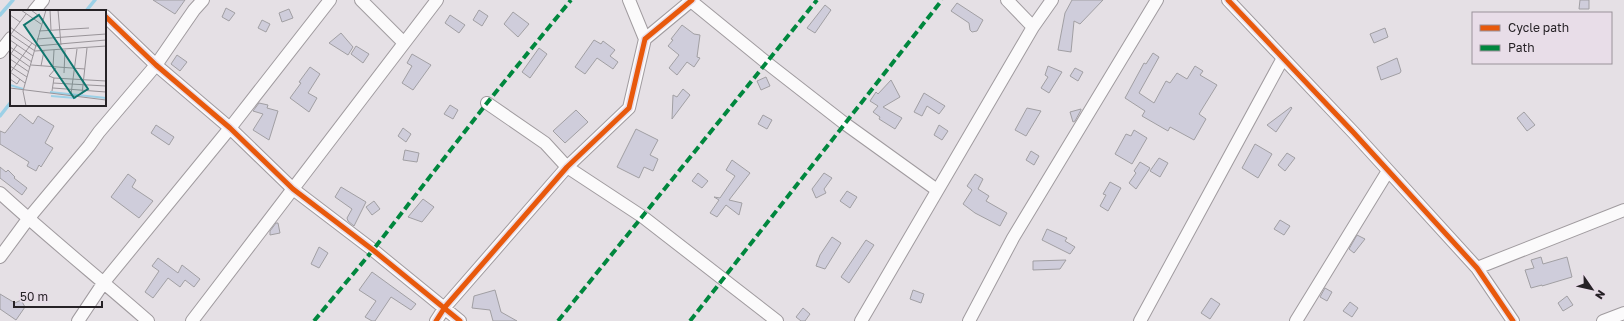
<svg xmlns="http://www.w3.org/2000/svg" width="1624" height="321" font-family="'Golos Text',sans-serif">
  <rect width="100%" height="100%" fill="#e5e0e5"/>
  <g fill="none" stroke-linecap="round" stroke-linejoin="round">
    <!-- stream -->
    <path stroke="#9cd0e6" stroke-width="3.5" d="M86,11L95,0
      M0,15L13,0
      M0,116L11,102"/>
  </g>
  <!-- building -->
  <path fill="#cfcddb" stroke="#a19fa3" d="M153,0H185L175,14Z
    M1072,0H1103L1080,24L1074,21L1071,52L1058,50L1065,13Z
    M1580,0H1589V9H1579Z
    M957,3L983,20L977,31L972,32L970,30L969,23L951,11Z
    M825,5L831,10L815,33L807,28Z
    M226,8L235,13L229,21L222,17Z
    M289,9L293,18L282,22L279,13Z
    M479,10L488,16L482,26L473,20Z
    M513,12L529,24L518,37L504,24Z
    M450,15L465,25L459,33L445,23Z
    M262,20L270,24L266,32L258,28Z
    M682,25L694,34L700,35L697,57L700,58L694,67L687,62L677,75L669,68L679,55L668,46L673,40L671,39Z
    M1385,28L1388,37L1374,43L1370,34Z
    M341,33L353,47L348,55L329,43Z
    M594,40L601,44L603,41L615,50L610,56L618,62L613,69L597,58L585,74L575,67Z
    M356,46L369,54L363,63L351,54Z
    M539,48L547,54L530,78L522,72Z
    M1153,53L1159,57L1139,93L1154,103L1166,81L1170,83L1177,73L1187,79L1195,66L1203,71L1200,75L1217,85L1199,114L1206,119L1194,140L1170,127L1168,131L1142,116L1145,111L1125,98L1144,63L1146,64Z
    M412,54L431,65L413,90L402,83L412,66L407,63Z
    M177,55L187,62L180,71L171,64Z
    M1397,58L1401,71L1400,73L1381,80L1377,67Z
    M1048,66L1062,72L1049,93L1041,88L1048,77L1045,75Z
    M310,67L320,74L308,93L317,98L309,112L290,98L301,83L299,82Z
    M1075,68L1083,72L1078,81L1070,76Z
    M766,77L770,86L761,90L757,81Z
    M891,80L900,97L883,107L902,118L895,129L879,119L880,117L873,112L878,106L870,101L876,92L878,94Z
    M683,89L690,95L672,119L673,95L677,97Z
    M924,93L945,106L939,114L927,106L922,116L914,112Z
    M259,103L268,105L267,108L278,111L269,140L253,130L263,114L253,111Z
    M450,105L458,110L453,119L444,114Z
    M1291,107L1292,108L1276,132L1267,125Z
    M1027,108L1041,111L1026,136L1015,130Z
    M1081,109V110L1075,121L1073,122L1070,112Z
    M576,110L588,122L565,143L553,131Z
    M1524,112L1535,125L1527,131L1517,118Z
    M20,114L33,124L38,116L54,126L45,143L53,148L41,167L39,165L36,171L27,166L29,162L0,144V131L5,133Z
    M763,115L772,120L767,129L758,124Z
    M156,125L174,137L169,145L151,133Z
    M939,125L948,131L942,140L934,135Z
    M403,128L411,134L406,142L398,136Z
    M636,129L658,140L650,155L658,159L653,171L644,167L639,178L617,167Z
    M1134,130L1147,138L1132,164L1115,154L1126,134L1131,136Z
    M1255,144L1272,154L1258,178L1242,168Z
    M405,150L419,153L417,162L403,160Z
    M1031,151L1039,156L1034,165L1026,160Z
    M1287,153L1295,158L1285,171L1278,165Z
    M1159,158L1168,163L1160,177L1150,171Z
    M732,160L750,173L729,200L742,203L739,215L726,205L717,217L710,213L719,200L714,197L720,198L735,176L726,170Z
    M1140,162L1150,168L1136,189L1129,183L1136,173L1134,171Z
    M0,167L6,172L8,170L15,177L14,178L27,188L22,195L0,178Z
    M698,173L708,181L702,188L692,181Z
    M824,173L832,178L824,189L826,193L816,198L812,189Z
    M128,174L136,180L132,187L153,201L139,218L111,197Z
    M975,174L983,179L978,189L989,196L986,201L1007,213L1000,226L975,213L963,204L972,190L967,186Z
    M1110,182L1121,188L1108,211L1100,206L1106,195L1103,194Z
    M341,187L366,202L354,226L348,221L347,218L352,209L335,197Z
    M847,191L857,197L850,208L840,201Z
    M423,199L434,207L422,222L408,217Z
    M374,201L380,209L372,215L366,207Z
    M1280,220L1290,226L1284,235L1274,229Z
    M276,223H278L280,233L270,235V231Z
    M1047,229L1067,238L1065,241L1075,247L1070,254L1042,240Z
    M1357,235L1365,239L1354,253L1349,249Z
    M832,237L841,243L825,269L816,266L820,255Z
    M866,240L874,245L849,283L841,277Z
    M319,247L328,253L319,268L311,264Z
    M1541,257L1543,264L1567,257L1572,277L1542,286V285L1531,288L1525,270L1534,268L1531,260Z
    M158,258L178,273L182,265L200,279L194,287L185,280L180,287L168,278L153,298L145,292L159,271L152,266Z
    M1066,260L1060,269L1033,270V261Z
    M372,272L416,304L411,310L391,297L375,321H372L365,317L376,301L359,290Z
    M1325,288L1332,292L1327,301L1320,297Z
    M495,290L501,312L517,321H493L490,310L472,308L474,296Z
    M913,290L924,294L921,303L910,299Z
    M0,294L15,303L21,300L25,307L16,320L0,309Z
    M1567,296L1573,305L1563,311L1558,303Z
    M1211,298L1220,304L1210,319L1201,313Z
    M1350,302L1358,308L1352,317L1343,311Z
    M803,308L810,314L805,321H801L796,317Z"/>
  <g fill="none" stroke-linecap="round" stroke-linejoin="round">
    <defs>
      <path id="minor" d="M361,0L404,43
        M629,0L645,39
        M1007,0L1033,27
        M1228,0L1353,132L1477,268L1513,321
        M691,1L767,63L844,123L937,190
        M34,11L43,0
        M105,16L156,65L230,128L293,189L373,250L460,321
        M0,52L11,38
        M487,103L545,143L567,167L643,217L777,321
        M0,193C48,237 99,278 148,321
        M0,257L28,219L89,146L99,132L156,65L194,10L203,0
        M1477,268L1624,210
        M78,321L104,282L230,128L330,0
        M192,321L437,0
        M436,321L445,307L567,167L629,108L645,39L692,0
        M861,321L1033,27L1052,0
        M969,321L1013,238L1157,0
        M1140,321L1283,58
        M1296,321L1388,171
        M1603,321L1624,313"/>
    </defs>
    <!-- minor casing -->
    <use href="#minor" stroke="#a09b9f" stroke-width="14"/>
    <!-- minor -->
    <use href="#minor" stroke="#fbfafb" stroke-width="12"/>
    <!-- quiet -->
    <path stroke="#00873e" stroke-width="4" stroke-dasharray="8 4" stroke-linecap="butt" d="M314,321L373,250L487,103L571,0
      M558,321L817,0
      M690,321L942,0"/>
    <defs>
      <path id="cycleway" d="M1228,0L1353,132L1477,268L1513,321
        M105,16L156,65L230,128L293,189L373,250L460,321
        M436,321L445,307L567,167L629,108L645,39L692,0"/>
    </defs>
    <!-- cycleway casing -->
    <use href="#cycleway" stroke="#e8dde8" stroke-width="8"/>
    <!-- cycleway -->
    <use href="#cycleway" stroke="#e8590c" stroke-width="5"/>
  </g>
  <!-- overview -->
  <g transform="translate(10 10)">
    <rect width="96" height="96" fill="#e5e0e5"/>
    <path fill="none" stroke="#9cd0e6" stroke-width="2" d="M0,75L13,79M40,82L96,88M41,86L66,88"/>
    <path fill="none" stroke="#999499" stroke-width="1" d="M11,0L31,14M21,0L33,9M40,0L41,20M48,0L51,35M0,5L10,12M0,17L26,36M29,21L79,18M0,24L25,41L96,36M1,24L16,4M27,29L96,24M0,30L23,46M26,36L96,30M0,37L22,52M0,43L20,57M0,45L7,35M0,49L19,62M21,55L75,59M0,56L17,67M31,56L34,41M43,57L44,40M0,62L15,73M0,63L22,33M54,63L55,40M44,68L96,71M0,69L7,74L10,69M43,73L96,76M0,78L96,90M43,78L96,82M13,81L36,0M13,81L16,96M42,81L44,68L39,66L46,58M61,84L67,39M72,84L77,38"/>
    <path fill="#0f766e" fill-opacity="0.15" stroke="#0f766e" stroke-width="2" d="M29,5L78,79L64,88L14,15Z"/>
    <rect width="96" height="96" fill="none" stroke="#262226" stroke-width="2"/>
  </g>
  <!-- legend -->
  <rect x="1472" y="12" width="140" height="52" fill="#e8dde8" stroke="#9a929a"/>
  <rect x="1480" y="25" width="20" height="6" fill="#e8590c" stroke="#9a929a"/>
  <text x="1508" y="32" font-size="12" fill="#262226">Cycle path</text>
  <rect x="1480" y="45" width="20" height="6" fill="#00873e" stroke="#9a929a"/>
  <text x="1508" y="52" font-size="12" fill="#262226">Path</text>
  <!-- north arrow -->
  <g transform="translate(1592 289) rotate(124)" stroke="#e8dde8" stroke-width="3" paint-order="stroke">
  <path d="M0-3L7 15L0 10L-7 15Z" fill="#262226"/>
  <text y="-6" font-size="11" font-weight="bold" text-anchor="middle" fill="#262226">N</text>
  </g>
  <!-- scale -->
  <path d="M14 301v6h88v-6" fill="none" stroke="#262226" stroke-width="2"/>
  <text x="20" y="301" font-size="12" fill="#262226" stroke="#e8dde8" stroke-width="3" paint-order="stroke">50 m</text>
</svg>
